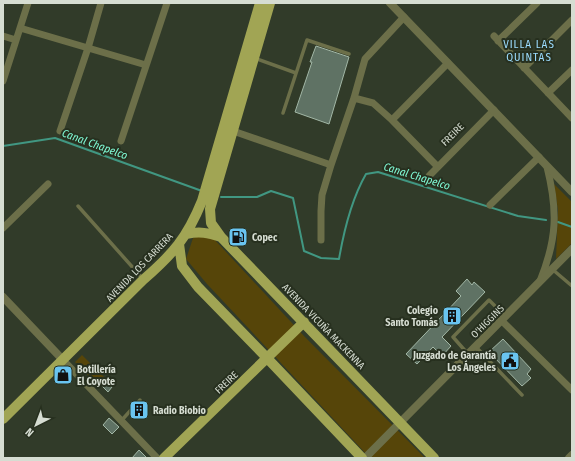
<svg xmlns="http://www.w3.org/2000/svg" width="575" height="461" font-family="'Fira Sans Condensed',sans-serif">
  <rect width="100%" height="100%" fill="#313b29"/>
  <!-- green -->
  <path fill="#564509" d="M554,184L572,202V243L556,259L558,210Z
    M205,234L214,239L304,336L425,458H370L207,284L186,259L193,238Z
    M82,355L106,379L99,387L75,362Z"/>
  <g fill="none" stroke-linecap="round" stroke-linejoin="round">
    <!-- stream -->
    <path stroke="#419782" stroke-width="2" d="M3,146L55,138L202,191
      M221,197H257L271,191L293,198L304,251L321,258L339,259C344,230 351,200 366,174L378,172L518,216L546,220
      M558,222L572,227"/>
  </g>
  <!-- building -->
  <path fill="#5f7264" stroke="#a2b7a6" d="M316,46L349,57L329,124L295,112L312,62H310Z
    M467,279L472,285L474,282L485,292L442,337L451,346L442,356L433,347L417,364L406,354L461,296L456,291Z
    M503,339L531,369L527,374L531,378L522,386L489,352Z
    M63,370L69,374L62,381L57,376Z
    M105,381L112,387L108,392L101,385Z
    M142,403L147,408L137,419L132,414Z
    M109,418L119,427L112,434L103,425Z
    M139,450L147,458H132Z"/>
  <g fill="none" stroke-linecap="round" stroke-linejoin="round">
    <!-- service -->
    <path stroke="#6c6f49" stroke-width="3.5" d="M254,58L296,73
      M283,113L307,40L349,54
      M78,206L143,279
      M552,269L572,286
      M476,347L522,395
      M468,354L453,337L489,300L505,316
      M121,421L140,400"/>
    <!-- minor -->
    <path stroke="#6c6f49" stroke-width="7" d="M20,28L146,65
      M3,36L16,40
      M494,36L572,118
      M498,41L537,3
      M524,68L572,20
      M3,81L28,3
      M548,93L572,70
      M354,98L373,103L392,120L437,166
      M392,120L448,63
      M60,131L88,48L101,3
      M233,131L331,165
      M121,141L167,3
      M429,176L494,110
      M490,205L539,157
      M3,228L48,184
      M321,240V211L322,195L331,165L354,98L365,59L404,17
      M540,281C557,239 558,211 547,167
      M501,320L572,390
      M63,360L157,458"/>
    <!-- tertiary -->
    <path stroke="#6c6f49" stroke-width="8" d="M390,3L572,192
      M3,297L63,360
      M365,458L572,249
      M569,458L572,455"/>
    <!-- primary -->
    <path stroke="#a1a554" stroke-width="10" d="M187,234C200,231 208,233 221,237L434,458
      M221,237L211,223L210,209L270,3
      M179,244L182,266L198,287L267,358L362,458
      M3,419L143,280C173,254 187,238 202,201L260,3
      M164,458L304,322"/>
  </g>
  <!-- icons -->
  <defs>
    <symbol id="fuel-square" viewBox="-11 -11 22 22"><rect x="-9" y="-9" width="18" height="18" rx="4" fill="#69c4f0" stroke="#27301f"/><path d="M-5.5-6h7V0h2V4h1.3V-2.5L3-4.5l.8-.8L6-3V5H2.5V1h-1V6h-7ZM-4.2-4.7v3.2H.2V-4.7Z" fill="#111"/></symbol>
    <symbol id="building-square" viewBox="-11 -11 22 22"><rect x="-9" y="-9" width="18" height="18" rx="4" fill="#69c4f0" stroke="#27301f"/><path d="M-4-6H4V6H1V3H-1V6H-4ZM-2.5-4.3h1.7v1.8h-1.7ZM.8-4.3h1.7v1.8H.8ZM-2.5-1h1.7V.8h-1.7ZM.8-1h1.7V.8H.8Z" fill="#111"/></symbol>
    <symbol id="civic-square" viewBox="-11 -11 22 22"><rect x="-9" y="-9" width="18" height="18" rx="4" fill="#69c4f0" stroke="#27301f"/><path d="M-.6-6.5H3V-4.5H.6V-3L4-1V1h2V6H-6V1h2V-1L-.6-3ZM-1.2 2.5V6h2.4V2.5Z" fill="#111"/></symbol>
    <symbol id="shop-square" viewBox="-11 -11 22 22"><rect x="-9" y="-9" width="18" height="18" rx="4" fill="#69c4f0" stroke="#27301f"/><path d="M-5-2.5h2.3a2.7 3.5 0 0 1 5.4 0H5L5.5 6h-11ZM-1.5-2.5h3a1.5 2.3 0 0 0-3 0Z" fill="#111"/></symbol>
  </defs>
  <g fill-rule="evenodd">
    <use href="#fuel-square" x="227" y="226" width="22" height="22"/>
    <use href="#building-square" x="441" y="305" width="22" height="22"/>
    <use href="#civic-square" x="499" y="350" width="22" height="22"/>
    <use href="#shop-square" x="52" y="364" width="22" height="22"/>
    <use href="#building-square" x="128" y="399" width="22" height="22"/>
  </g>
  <g text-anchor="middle" stroke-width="4" stroke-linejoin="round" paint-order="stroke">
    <!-- street labels -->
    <g font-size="10" fill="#d6ddd2" stroke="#27301f">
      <text transform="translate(452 134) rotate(-45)" y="4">FREIRE</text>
      <text transform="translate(139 267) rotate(-46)" y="4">AVENIDA LOS CARRERA</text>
      <text transform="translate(487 321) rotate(-45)" y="4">O'HIGGINS</text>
      <text transform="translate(324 326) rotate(46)" y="4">AVENIDA VICUÑA MACKENNA</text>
      <text transform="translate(226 382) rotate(-44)" y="4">FREIRE</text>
    </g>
    <!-- poi labels -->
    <g font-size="10" font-weight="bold" fill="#d6ddd2" stroke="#27301f" text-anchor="start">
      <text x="252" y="241">Copec</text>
      <text x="438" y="314" text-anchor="end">Colegio<tspan x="438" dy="12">Santo Tomás</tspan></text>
      <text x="496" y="359" text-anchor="end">Juzgado de Garantía<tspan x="496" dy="12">Los Ángeles</tspan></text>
      <text x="77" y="373">Botillería<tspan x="77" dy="12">El Coyote</tspan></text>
      <text x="153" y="414">Radio Biobio</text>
    </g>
    <!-- neighbourhood labels -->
    <g font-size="11" letter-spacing="1" fill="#9cdcfe" stroke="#27301f">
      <text x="529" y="48">VILLA LAS<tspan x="529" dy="13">QUINTAS</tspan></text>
    </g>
    <!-- water labels -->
    <g font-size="11" font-style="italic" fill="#81fcd7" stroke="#27301f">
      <text transform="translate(95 144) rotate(20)" y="4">Canal Chapelco</text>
      <text transform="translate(417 176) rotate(17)" y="4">Canal Chapelco</text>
    </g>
  </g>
  <!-- border -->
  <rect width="575" height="461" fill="none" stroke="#d6ddd2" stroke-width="8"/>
  <!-- north arrow -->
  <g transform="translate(36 425) rotate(222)" stroke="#27301f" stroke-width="3" paint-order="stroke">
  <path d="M0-3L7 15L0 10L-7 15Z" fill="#d6ddd2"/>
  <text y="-6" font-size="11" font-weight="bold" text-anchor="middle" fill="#d6ddd2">N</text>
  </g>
</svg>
